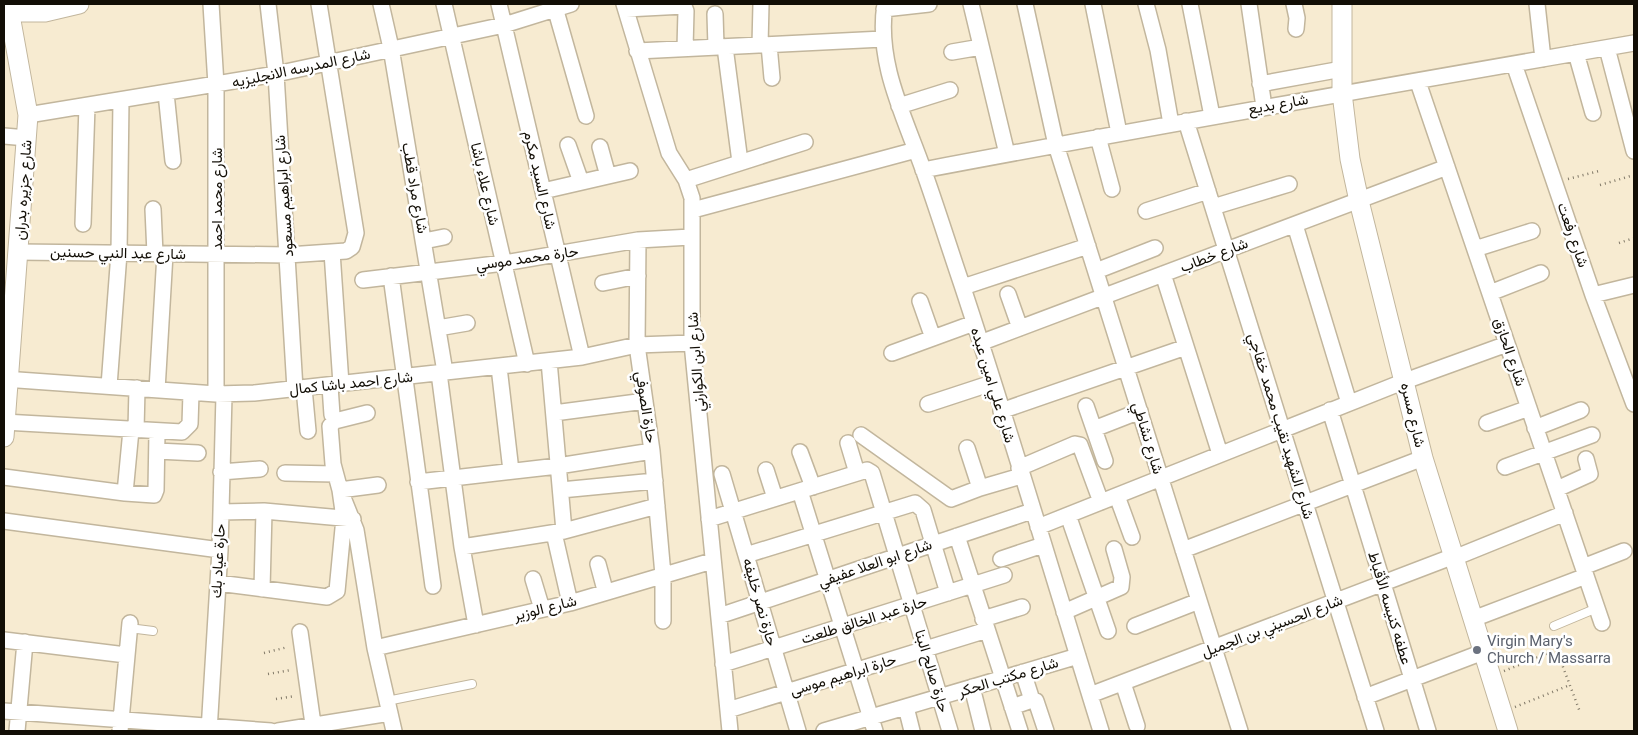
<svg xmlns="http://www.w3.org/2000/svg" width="1638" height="735" font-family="Roboto,Vazirmatn,sans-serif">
  <rect width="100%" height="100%" fill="#f7ebd1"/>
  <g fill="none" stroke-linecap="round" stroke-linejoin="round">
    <defs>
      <path id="service" d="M1554,626L1597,608
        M129,628L153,631
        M387,701L472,684"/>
      <path id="minor" d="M211,4L216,85V394
        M268,4L276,74L295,389
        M381,4L391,48L445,372
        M444,4L527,364
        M499,4L582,357
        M554,4L586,116
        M624,4L669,153L686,180L692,198V343L730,731
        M885,4C876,63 904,115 923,169C937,208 949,247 962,285C1011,433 1055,583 1101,731
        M971,4L1007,154
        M1025,4L1056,145L1240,731
        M1093,4L1119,133
        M1146,4L1158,50L1171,124
        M1190,4L1212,116
        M1249,4L1264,107
        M1294,4L1297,18L1296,29
        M1537,4L1543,59
        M626,9L684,6L686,11L685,48
        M884,9L929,4
        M715,14L716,47
        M760,45L761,4
        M769,45L772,78
        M725,47L740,162
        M1607,48L1634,151
        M637,51L883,39
        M952,52L981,47
        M1576,53L1593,113
        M1514,64L1593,295L1634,404
        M1418,82L1602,623
        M1260,84L1342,69
        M166,93L173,161
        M899,106L950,90
        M28,115L276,74L504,25L571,4
        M1186,121L1376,731
        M4,136L27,138
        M1098,137L1112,189
        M568,145L581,182
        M600,147L608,176
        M923,170C1160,125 1397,84 1634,43
        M686,180L805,142
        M543,191L630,171
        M1213,207L1289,184
        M153,209L155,254
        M693,210L916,150
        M1146,211L1208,191
        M83,224L87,106
        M1295,225L1349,403
        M638,240L637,345L652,451L663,575V621
        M424,241L444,237
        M1475,249L1532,231
        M17,252L288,255L346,251L352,247L356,233L319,4
        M332,252L341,384
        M1096,271L1155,248
        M1163,274L1220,454
        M391,276L433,586
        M363,280L504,263L638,240L691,237
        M603,283L638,276
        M963,287L1088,246
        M1490,293L1541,273
        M1008,294L1020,328
        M1593,295L1634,285
        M920,301L933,338
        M438,328L467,323
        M980,343L1447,167
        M892,353L974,323
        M549,361L564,531
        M499,367L511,471
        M439,373L462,547L476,625
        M4,379L216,394L254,393L582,357L637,345L692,343
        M109,386L119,253L121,100
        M330,386L332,415
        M304,388L308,431
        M157,390L165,254
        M928,404L992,383
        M1086,406L1105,461
        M1330,410L1428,731
        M1001,411L1186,347
        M554,413L645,401
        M4,422L182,432L190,424L191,393
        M1487,423L1529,408
        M1535,428L1581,410
        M1094,429L1140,411
        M136,430L137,388
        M861,435L951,499L980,488L1021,476
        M848,443L857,473
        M967,448L980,488
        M157,451L198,453
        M800,452L813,487
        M1505,467L1592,435
        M1019,468L1075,444L1080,445L1101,502
        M766,470L775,498
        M221,472L260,469
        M285,473L335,474
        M722,474L798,731
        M4,477L125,493L131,430
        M418,482L558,466L652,451
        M378,485L340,490L356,530L375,648L394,731
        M1557,489L1590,474L1586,459
        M561,490L655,481
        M800,491L875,731
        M125,493L154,495L156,490L157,432
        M1117,496L1132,537
        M221,512L264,511L353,519
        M1068,515L1108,631
        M709,519L867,470L872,473L950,731
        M4,521L220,550
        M1038,527L1405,381L1507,344
        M554,533L570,603
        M957,536L1020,731
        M462,547L564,531L657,506
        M1183,550L1423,458
        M746,555L915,503L923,510L948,593
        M1454,558L1565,513
        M1001,559L1043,545
        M598,564L605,590
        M1583,567L1624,551
        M533,579L542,609
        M218,583L327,597L337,591L344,518L340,490L333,464L330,426L335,421L367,413
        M262,589L264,511
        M1064,612L1121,587L1122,577L1114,549
        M719,616L1032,511
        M983,619L1022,607
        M1473,619L1586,576
        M1135,626L1199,601
        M300,632L314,731
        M4,640L126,655
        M375,648L570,603L712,561
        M723,664L1004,575
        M1023,672L1032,700
        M1123,683L1137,726
        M972,687L983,731
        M1090,695L1454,556
        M1365,697L1483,652
        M906,707L912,731
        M1012,707L1032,700L1036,701L1046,731
        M728,710L987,630
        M4,711L271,731
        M17,731L25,642
        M120,731L130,623
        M209,731L220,550L224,395
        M278,731L390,713
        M824,731L1078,656"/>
      <path id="tertiary" d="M1342,4V93L1350,159L1359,201L1423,458L1508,731
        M4,12H45L79,4
        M4,437L28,115L8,4"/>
    </defs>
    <!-- service casing -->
    <use href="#service" stroke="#c2b69d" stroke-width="10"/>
    <!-- minor casing -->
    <use href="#minor" stroke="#c2b69d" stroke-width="18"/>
    <!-- tertiary casing -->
    <use href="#tertiary" stroke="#c2b69d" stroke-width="21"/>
    <!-- path -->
    <path stroke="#817968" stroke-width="2.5" stroke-dasharray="1 4" stroke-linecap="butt" d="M1568,179L1599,171
      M1600,185L1634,175
      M1619,243L1634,238
      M1554,643L1580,712
      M264,653L288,647
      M1504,671L1556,650
      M268,674L291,670
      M276,699L295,696
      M1515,707L1570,685"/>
    <!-- service -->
    <use href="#service" stroke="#fff" stroke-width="8"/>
    <!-- minor -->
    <use href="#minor" stroke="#fff" stroke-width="15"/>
    <!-- tertiary -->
    <use href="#tertiary" stroke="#fff" stroke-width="19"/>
  </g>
  <!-- markers -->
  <circle fill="#6b7280" stroke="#fff" stroke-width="2" cx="1477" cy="650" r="5"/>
  <g text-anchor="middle" stroke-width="5" stroke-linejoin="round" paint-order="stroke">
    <!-- street labels -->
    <g font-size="15" fill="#120e06" stroke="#fff">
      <text transform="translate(301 68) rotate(-12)" y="5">شارع المدرسه الانجليزيه</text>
      <text transform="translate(1278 104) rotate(-10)" y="5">شارع بديع</text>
      <text transform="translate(540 180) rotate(77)" y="5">شارع السيد مكرم</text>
      <text transform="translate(485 184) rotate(77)" y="5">شارع علاء باشا</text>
      <text transform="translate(415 188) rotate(80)" y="5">شارع مراد قطب</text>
      <text transform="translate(23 190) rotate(-86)" y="5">شارع جزيره بدران</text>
      <text transform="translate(284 196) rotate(-94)" y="5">شارع ابراهيم مسعود</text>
      <text transform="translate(217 199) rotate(-90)" y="5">شارع محمد احمد</text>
      <text transform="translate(1573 235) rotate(71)" y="5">شارع رفعت</text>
      <text transform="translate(118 253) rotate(1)" y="5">شارع عبد النبي حسنين</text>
      <text transform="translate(1214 255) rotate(-21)" y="5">شارع خطاب</text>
      <text transform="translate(527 258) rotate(-8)" y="5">حارة محمد موسي</text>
      <text transform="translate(1510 352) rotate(71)" y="5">شارع الحازق</text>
      <text transform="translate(696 362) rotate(-94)" y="5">شارع ابن الكوارني</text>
      <text transform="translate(351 383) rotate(-6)" y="5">شارع احمد باشا كمال</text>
      <text transform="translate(993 385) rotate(73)" y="5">شارع علي امين عبده</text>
      <text transform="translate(646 407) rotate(81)" y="5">حارة الصوفي</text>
      <text transform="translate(1413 415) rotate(77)" y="5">شارع مسره</text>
      <text transform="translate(1281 426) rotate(73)" y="5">شارع الشهيد نقيب محمد خفاجي</text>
      <text transform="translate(1148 438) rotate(73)" y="5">شارع نشاطي</text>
      <text transform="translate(218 561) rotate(-87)" y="5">حارة عياد بك</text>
      <text transform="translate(875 563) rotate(-19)" y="5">شارع ابو العلا عفيفي</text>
      <text transform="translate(760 602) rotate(74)" y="5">حارة نصر خليفه</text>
      <text transform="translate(545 608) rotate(-14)" y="5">شارع الوزير</text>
      <text transform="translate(1390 608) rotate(73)" y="5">عطفه كنيسه الأقباط</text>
      <text transform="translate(864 620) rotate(-17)" y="5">حارة عبد الخالق طلعت</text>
      <text transform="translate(1272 626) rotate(-21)" y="5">شارع الحسيني بن الجميل</text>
      <text transform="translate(932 671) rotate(73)" y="5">حارة صالح البنا</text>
      <text transform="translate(843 675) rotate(-17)" y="5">حارة ابراهيم موسى</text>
      <text transform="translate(1008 677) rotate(-17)" y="5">شارع مكتب الحكر</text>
    </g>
    <!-- worship labels -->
    <g font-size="15" fill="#5b616d" stroke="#fff" text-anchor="start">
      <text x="1487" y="646">Virgin Mary's<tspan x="1487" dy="17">Church / Massarra</tspan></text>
    </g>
  </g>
  <!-- border -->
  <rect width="1638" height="735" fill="none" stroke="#120e06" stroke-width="10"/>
</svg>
